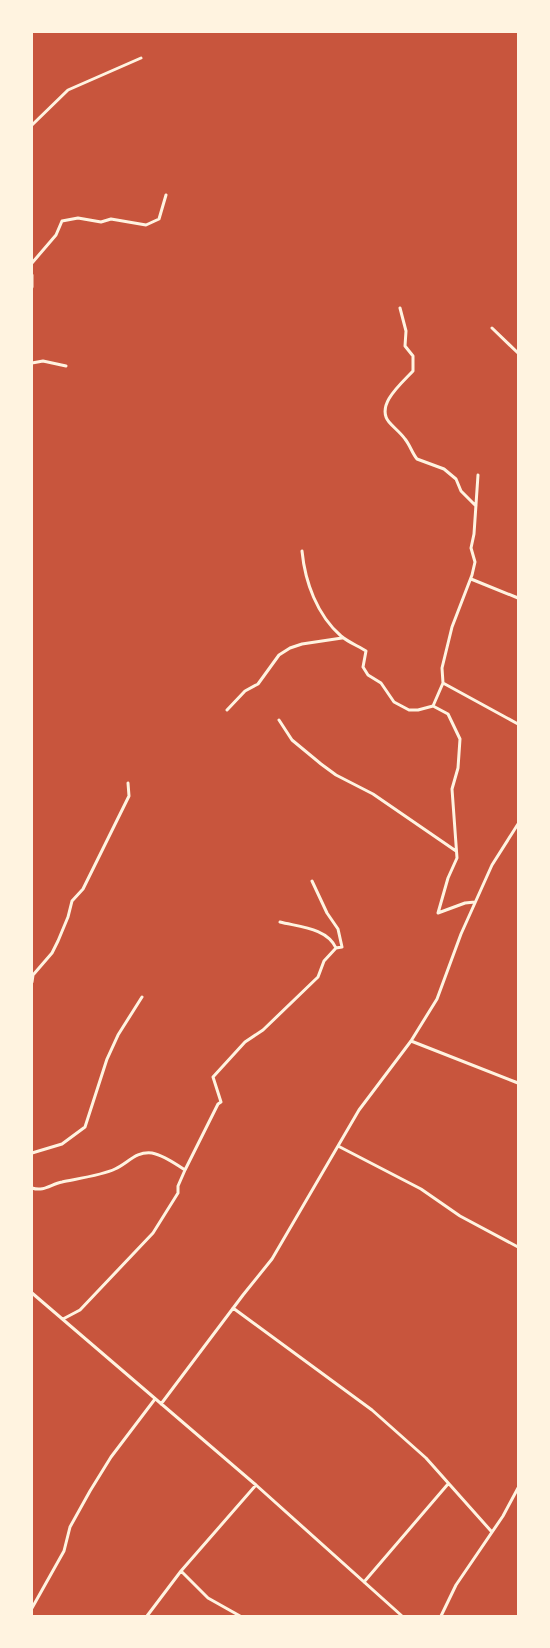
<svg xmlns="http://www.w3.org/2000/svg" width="550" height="1648" font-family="Commissioner,sans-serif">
  <rect width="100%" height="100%" fill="#c8553d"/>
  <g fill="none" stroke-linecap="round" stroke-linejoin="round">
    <!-- minor -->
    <path stroke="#fff3e0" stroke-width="3" d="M32,125L68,90L141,58
      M32,263L56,235L62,221L78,218L101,222L111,219L146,225L159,219L166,195
      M32,275V287
      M400,308L406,331L405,346L413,356V371C402,383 375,405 389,422C394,428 400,432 405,439C410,445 412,453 417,459L444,469L456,479L461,491L476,506
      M492,328L518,353
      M32,363L43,361L66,366
      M302,551C305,582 317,615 341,636C348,642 358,646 366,651L363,667L368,675L381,683L394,702L409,710H418L433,706
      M471,579L518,598
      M443,683L442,668L452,627L472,575L475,562L471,548L474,534L478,475
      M227,710L245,691L258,684L279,655L290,648L302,644L342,638
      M279,720L292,740L321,764L336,775L373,794L456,851
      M312,881L327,913L338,929L342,947L336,948
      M475,902L465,903L438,913L448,878L457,858L452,789L458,768L460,739L448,714L433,706L443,683L518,724
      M32,982L33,975L52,953L58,941L68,917L72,901L83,889L129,796L128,783
      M411,1041L518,1083
      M338,1146L421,1189L460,1216L518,1247
      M32,1153L62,1144L85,1127L107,1059L118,1035L142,997
      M32,1188C44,1192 51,1184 62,1182C76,1179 103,1175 115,1169C128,1163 136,1151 152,1153C163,1155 176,1164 185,1170
      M32,1293L256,1485L402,1616
      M233,1308L372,1410L426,1458L491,1531
      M63,1319L80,1310L153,1233L178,1193V1186L185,1170L218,1104L221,1102L213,1077L245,1042L263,1030L318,977L324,961L336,948C327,928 300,927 280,922
      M161,1404L243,1295L272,1259L359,1110L411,1041L437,999L461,934L492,865L518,824
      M181,1571L208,1598L240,1616
      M364,1582L448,1484
      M32,1608L64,1551L70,1527L90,1491L111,1457L155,1399
      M147,1616L181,1571L256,1485
      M441,1616L456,1585L503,1516L518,1488"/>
  </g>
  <!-- border -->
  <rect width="550" height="1648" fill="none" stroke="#fff3e0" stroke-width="66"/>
</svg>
